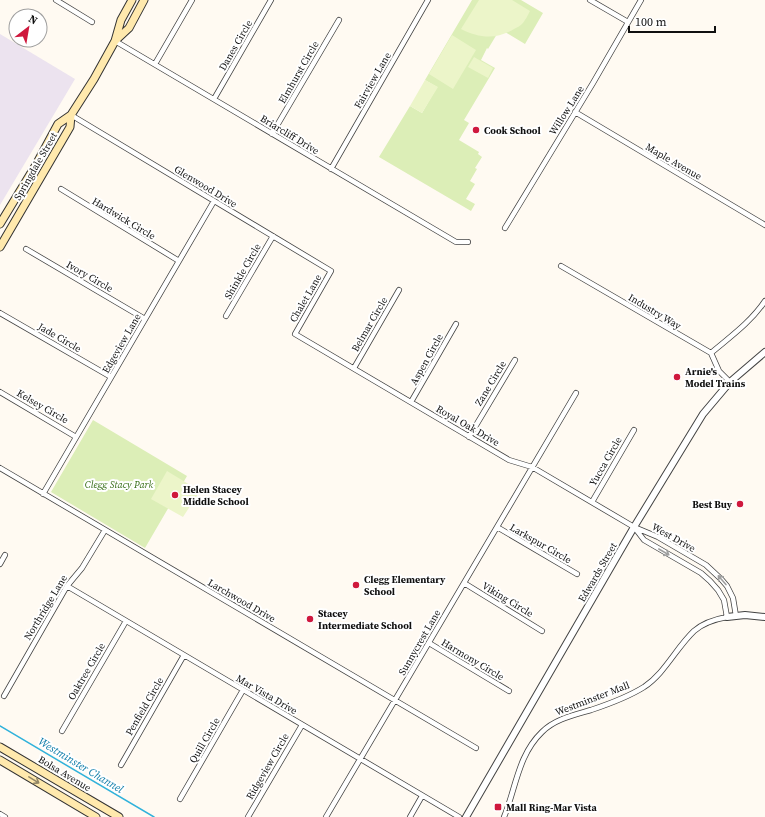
<svg xmlns="http://www.w3.org/2000/svg" width="765" height="817" font-family="'Source Serif 4',serif">
  <rect width="100%" height="100%" fill="#fffaf2"/>
  <!-- industrial -->
  <path fill="#ece3ef" d="M0,34L75,79L0,205Z"/>
  <!-- green -->
  <path fill="#dceeb7" d="M472,0H521L543,13L525,44L500,29L488,49L487,48L481,60L495,68L464,120L469,123L459,140L479,152L478,154L482,157L475,168L477,169L470,181L475,184L466,199L475,204L471,211L379,157L410,106L422,113L437,87L425,80Z
    M93,420L187,476L145,548L51,492Z"/>
  <!-- pitch -->
  <path fill="#ecf5c9" d="M479,0H512L530,11C528,15 525,21 522,24C520,26 516,28 514,29C496,40 479,38 461,29Z
    M452,35L476,50L453,89L429,74Z
    M474,57L493,68L488,78L468,67Z
    M425,80L438,87L422,113L410,106Z
    M167,471L200,491L183,517L151,499Z"/>
  <g fill="none" stroke-linecap="round" stroke-linejoin="round">
    <!-- stream -->
    <path stroke="#30b2db" stroke-width="1.5" d="M0,726L154,817"/>
    <defs>
      <path id="minor" d="M56,0L92,22
        M590,0L628,22
        M115,41L456,242H468
        M155,64L192,0
        M214,99L271,0
        M575,112L765,225
        M71,115L331,271L295,334L509,460L532,467L634,527L658,537L706,565L721,579L727,586L733,598L736,616
        M272,134L339,20
        M331,169L428,0
        M61,189L179,261
        M505,228L593,83L641,0
        M26,249L145,319
        M561,266L711,353L719,371L730,382
        M0,313L111,377
        M226,316L273,236
        M711,353C730,337 751,322 765,301
        M354,368L399,290
        M0,392L76,437
        M411,402L456,324
        M469,437L515,360
        M0,468L476,748
        M43,494L214,201
        M592,502L634,430
        M497,527L577,574
        M0,564L5,555
        M464,583L542,631
        M67,586L459,817
        M429,643L509,691
        M4,696L67,586L82,568L105,530
        M62,731L126,621
        M121,765L184,655
        M180,799L243,690
        M0,814L5,817
        M248,817L302,725
        M326,817L576,393
        M410,817L422,796
        M504,817C516,788 518,755 542,732C555,719 574,715 591,710C609,704 628,697 644,687C665,673 676,648 694,631C703,623 716,619 727,617L724,600L718,590L710,581L701,573L644,540L634,527"/>
      <path id="tertiary" d="M727,617L745,615L765,617
        M466,817L634,527L703,414L730,382L765,352"/>
      <path id="secondary" d="M115,41L129,28L144,0
        M0,224L37,163L58,124L71,115L94,79L115,41L121,20L132,0
        M0,247L70,127L71,115
        M0,747L119,817
        M0,760L96,817"/>
    </defs>
    <!-- minor casing -->
    <use href="#minor" stroke="#434343" stroke-width="6"/>
    <!-- tertiary casing -->
    <use href="#tertiary" stroke="#434343" stroke-width="8"/>
    <!-- secondary casing -->
    <use href="#secondary" stroke="#323232" stroke-width="9"/>
    <!-- minor -->
    <use href="#minor" stroke="#fff" stroke-width="4.5"/>
    <!-- tertiary -->
    <use href="#tertiary" stroke="#fff" stroke-width="6"/>
    <!-- secondary -->
    <use href="#secondary" stroke="#ffe9ad" stroke-width="7"/>
  </g>
  <!-- one-way arrows -->
  <defs><path id="oneway-shaft" d="M-6 0H5M1.5-3L5.5 0L1.5 3" fill="none" stroke-width="1.6" stroke-linecap="round" stroke-linejoin="round"/></defs>
  <g stroke="#9f9f9f">
    <use href="#oneway-shaft" transform="translate(664 552) rotate(30)"/>
    <use href="#oneway-shaft" transform="translate(722 580) rotate(-131)"/>
  </g>
  <use stroke="#938766" href="#oneway-shaft" transform="translate(34 780) rotate(31)"/>
  <!-- markers -->
  <g fill="#cf183d" stroke="#fff" stroke-width="1.5">
    <circle cx="476" cy="130" r="4"/>
    <circle cx="677" cy="377" r="4"/>
    <circle cx="175" cy="495" r="4"/>
    <circle cx="740" cy="504" r="4"/>
    <circle cx="356" cy="585" r="4"/>
    <circle cx="310" cy="619" r="4"/>
    <rect x="494" y="803" width="8" height="8" rx="2"/>
  </g>
  <g text-anchor="middle" stroke-width="4" stroke-linejoin="round" paint-order="stroke">
    <!-- street labels -->
    <g font-size="10" fill="#101010" stroke="#fff">
      <text transform="translate(235 45) rotate(-60)" y="4">Danes Circle</text>
      <text transform="translate(298 72) rotate(-60)" y="4">Elmhurst Circle</text>
      <text transform="translate(372 80) rotate(-60)" y="4">Fairview Lane</text>
      <text transform="translate(566 110) rotate(-58)" y="4">Willow Lane</text>
      <text transform="translate(290 134) rotate(31)" y="4">Briarcliff Drive</text>
      <text transform="translate(674 161) rotate(30)" y="4">Maple Avenue</text>
      <text transform="translate(35 166) rotate(-60)" y="4">Springdale Street</text>
      <text transform="translate(206 186) rotate(31)" y="4">Glenwood Drive</text>
      <text transform="translate(124 218) rotate(31)" y="4">Hardwick Circle</text>
      <text transform="translate(242 271) rotate(-60)" y="4">Shinkle Circle</text>
      <text transform="translate(90 276) rotate(30)" y="4">Ivory Circle</text>
      <text transform="translate(305 298) rotate(-60)" y="4">Chalet Lane</text>
      <text transform="translate(655 311) rotate(31)" y="4">Industry Way</text>
      <text transform="translate(369 324) rotate(-60)" y="4">Belmar Circle</text>
      <text transform="translate(60 337) rotate(30)" y="4">Jade Circle</text>
      <text transform="translate(121 343) rotate(-60)" y="4">Edgeview Lane</text>
      <text transform="translate(426 359) rotate(-61)" y="4">Aspen Circle</text>
      <text transform="translate(490 383) rotate(-59)" y="4">Zane Circle</text>
      <text transform="translate(43 406) rotate(30)" y="4">Kelsey Circle</text>
      <text transform="translate(468 425) rotate(30)" y="4">Royal Oak Drive</text>
      <text transform="translate(605 461) rotate(-60)" y="4">Yucca Circle</text>
      <text transform="translate(674 537) rotate(29)" y="4">West Drive</text>
      <text transform="translate(541 543) rotate(30)" y="4">Larkspur Circle</text>
      <text transform="translate(597 572) rotate(-60)" y="4">Edwards Street</text>
      <text transform="translate(508 599) rotate(31)" y="4">Viking Circle</text>
      <text transform="translate(242 600) rotate(30)" y="4">Larchwood Drive</text>
      <text transform="translate(45 607) rotate(-59)" y="4">Northridge Lane</text>
      <text transform="translate(419 642) rotate(-60)" y="4">Sunnycrest Lane</text>
      <text transform="translate(473 659) rotate(31)" y="4">Harmony Circle</text>
      <text transform="translate(86 671) rotate(-60)" y="4">Oaktree Circle</text>
      <text transform="translate(267 694) rotate(30)" y="4">Mar Vista Drive</text>
      <text transform="translate(592 698) rotate(-21)" y="4">Westminster Mall</text>
      <text transform="translate(144 706) rotate(-60)" y="4">Penfield Circle</text>
      <text transform="translate(204 740) rotate(-60)" y="4">Quill Circle</text>
      <text transform="translate(267 766) rotate(-60)" y="4">Ridgeview Circle</text>
      <text transform="translate(65 773) rotate(31)" y="4">Bolsa Avenue</text>
    </g>
    <!-- poi labels -->
    <g font-size="10" font-weight="bold" fill="#101010" stroke="#fff" text-anchor="start">
      <text x="484" y="134">Cook School</text>
      <text x="685" y="375">Arnie's<tspan x="685" dy="12">Model Trains</tspan></text>
      <text x="183" y="493">Helen Stacey<tspan x="183" dy="12">Middle School</tspan></text>
      <text x="732" y="508" text-anchor="end">Best Buy</text>
      <text x="364" y="583">Clegg Elementary<tspan x="364" dy="12">School</tspan></text>
      <text x="318" y="617">Stacey<tspan x="318" dy="12">Intermediate School</tspan></text>
      <text x="506" y="811">Mall Ring-Mar Vista</text>
    </g>
    <!-- park labels -->
    <g font-size="10" font-style="italic" fill="#386f18" stroke="#fff">
      <text x="119" y="488">Clegg Stacy Park</text>
    </g>
    <!-- water labels -->
    <g font-size="11" font-style="italic" fill="#0a7ba8" stroke="#fff">
      <text transform="translate(81 765) rotate(31)" y="4">Westminster Channel</text>
    </g>
  </g>
  <!-- north arrow -->
  <g transform="translate(28 28) rotate(31)"><circle r="19" fill="#ffffff" stroke="#9f9f9f"/>
  <path d="M0-3L7 15L0 10L-7 15Z" fill="#cf183d"/>
  <text y="-6" font-size="11" font-weight="bold" text-anchor="middle" fill="#101010">N</text>
  </g>
  <!-- scale -->
  <path d="M629 26v6h86v-6" fill="none" stroke="#101010" stroke-width="2"/>
  <text x="635" y="26" font-size="12" fill="#101010" stroke="#ffffff" stroke-width="3" paint-order="stroke">100 m</text>
</svg>
